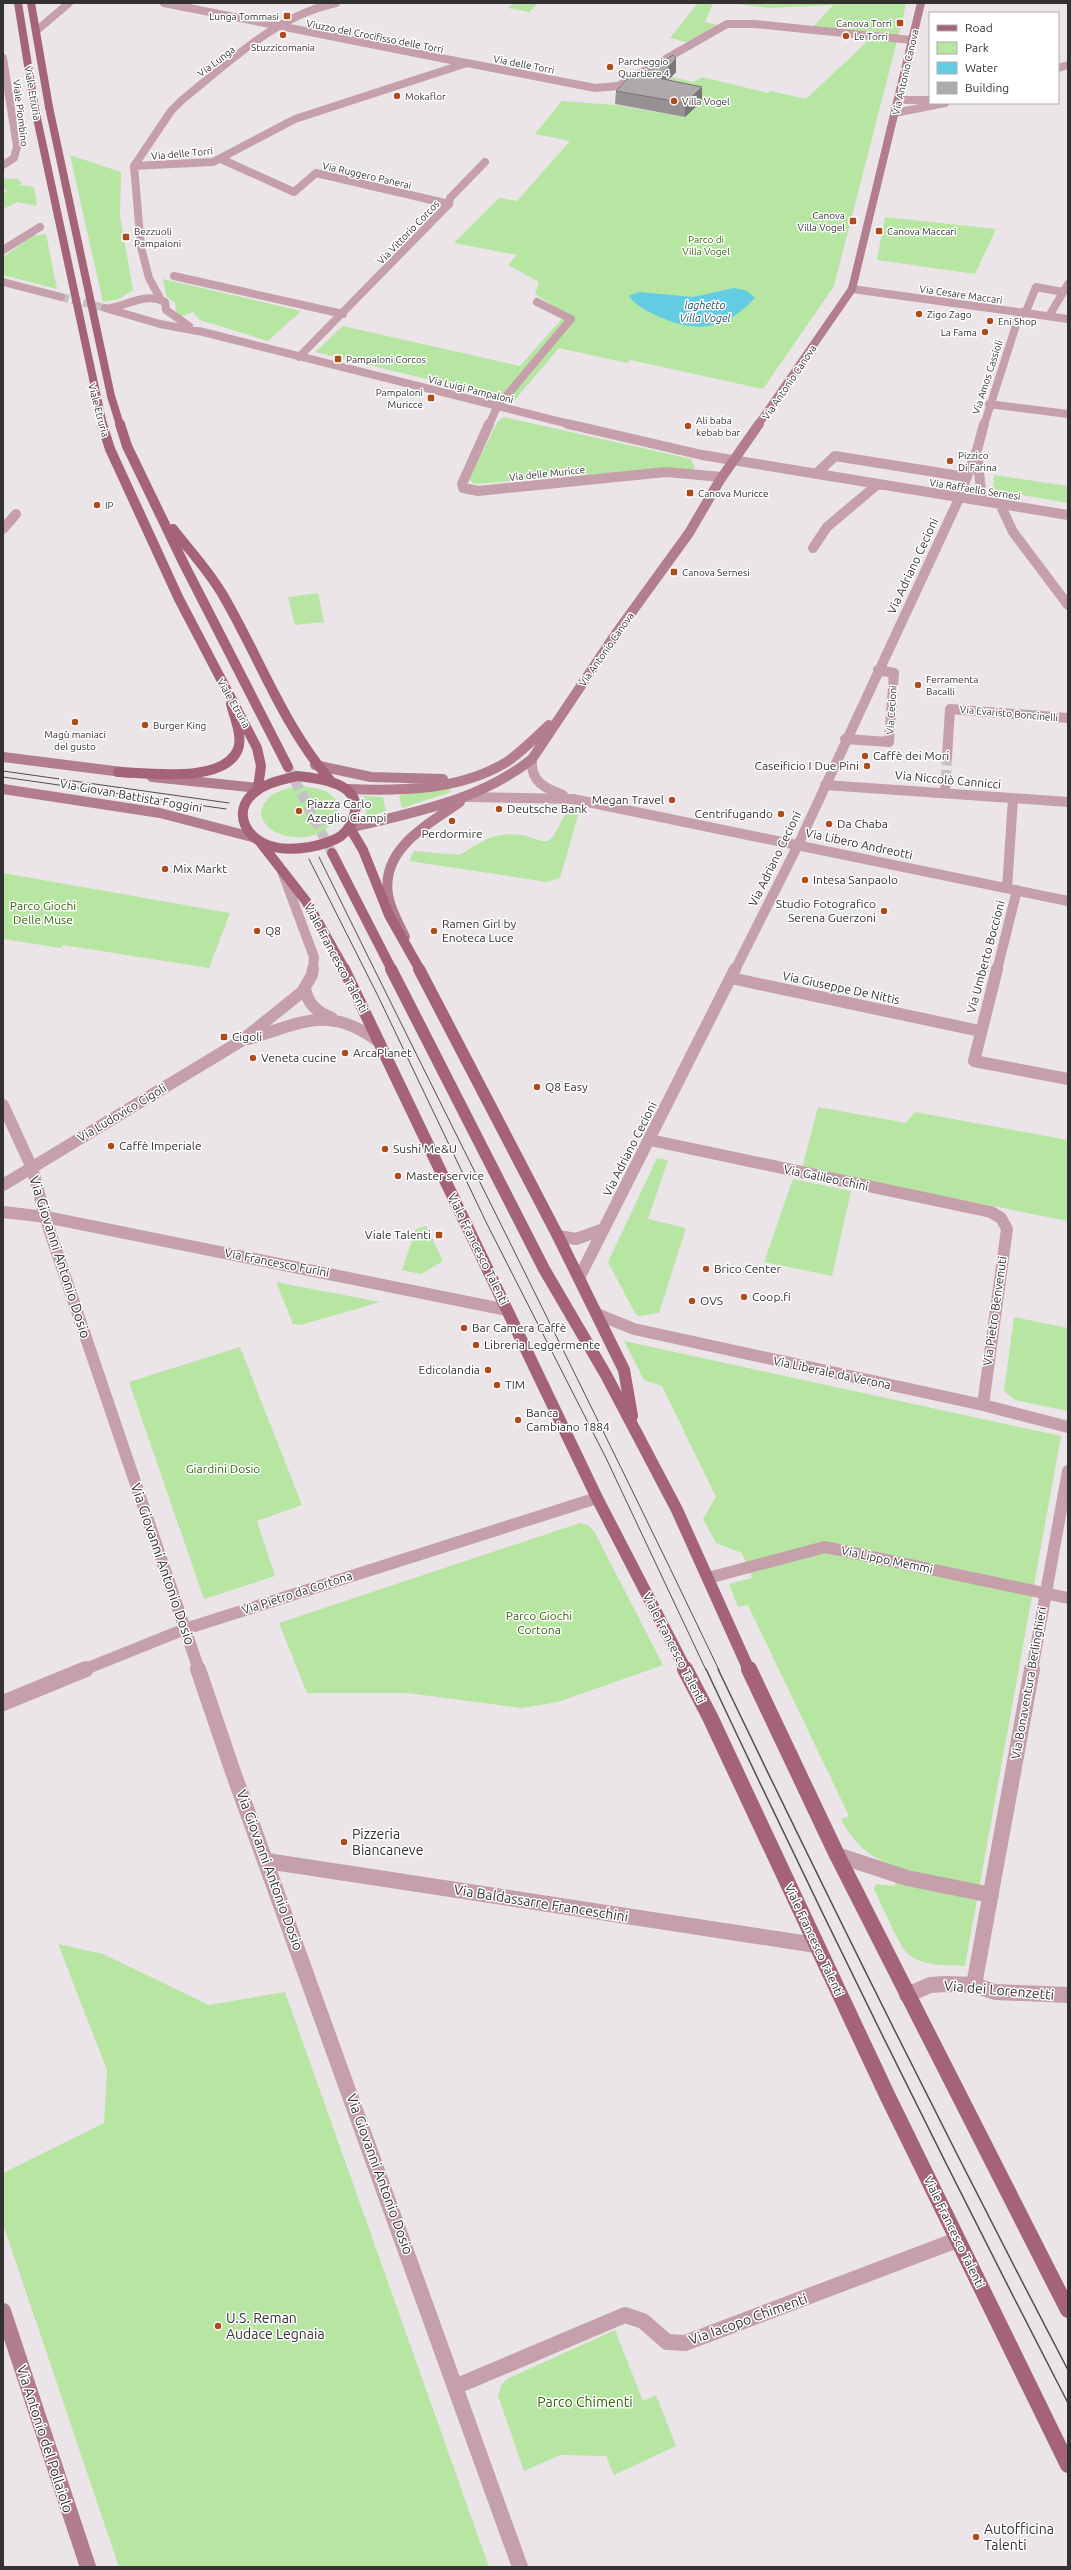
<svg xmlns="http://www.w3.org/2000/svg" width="1071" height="2570" font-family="Ubuntu,sans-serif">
  <rect width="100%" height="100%" fill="#ebe5ea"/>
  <!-- green -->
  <path fill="#b7e5a2" d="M514,3H539L529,12L508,8Z
    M698,3H713L705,22L717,25L687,42L670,38Z
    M727,3H906L902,22H898L897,24L901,25L898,37L813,27L833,5L770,8Z
    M871,38L897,41L834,286L763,389L630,360L627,363L559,348L513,402L481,392L315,352L343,326L520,366L566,314L535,294L539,282L508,265L517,255L454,243L499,198L517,201L570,141L535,134L562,101L615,105L685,117L702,100L658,92L672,77L693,82L702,77L768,93L771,91L806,99Z
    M70,155L121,172L120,216L133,290L119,299L103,302Z
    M3,178L18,179L22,183L19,185L34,187L37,206L17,202L3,209V194L8,190L3,189Z
    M885,217L996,229L975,274L877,260Z
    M46,234L57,289L3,275V257L33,236Z
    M163,279L301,311L268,341L200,320L193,312L180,317L176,312L175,303L166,296Z
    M503,417L691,459L695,469H660L474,484L470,480V476L497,423Z
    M994,475L1068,486V503L993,490Z
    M318,593L324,622L295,625L288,597Z
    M294,787C368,782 338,853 280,834C271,831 264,825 261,815C262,797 278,790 294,787Z
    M450,789L451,792L402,808L399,795Z
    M363,796L383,797L386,811L367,817Z
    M571,810L579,812L560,878L547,882L409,861L414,851L459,855C483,842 492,831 523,835C532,837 539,842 548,841C559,834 559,818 571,810Z
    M3,873L230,913L209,968L63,945L61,948L3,939Z
    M818,1107L906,1123L915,1112L1068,1140V1221L802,1168Z
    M657,1158L668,1160L648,1219L686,1228L659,1313L639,1316L635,1313L608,1262Z
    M793,1179L851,1191L832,1276L764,1262Z
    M426,1226L443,1261L421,1274L402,1270L416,1229Z
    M276,1282L380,1302L301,1325L293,1324Z
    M1014,1317L1068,1328V1411L1015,1400L1004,1391Z
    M624,1341L1061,1436L965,1966C947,1965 920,1967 906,1952C898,1943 881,1903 874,1889L876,1884L895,1886L897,1868C869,1856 855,1846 841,1819L849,1816L748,1605L738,1607L729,1584L752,1578L742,1553L716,1543L703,1519L716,1497L662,1386L644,1380Z
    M240,1347L302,1505L257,1521L275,1576L204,1599L129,1382Z
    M580,1523L588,1525L594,1531L663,1665L558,1702L522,1708L407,1693H307L279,1623Z
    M58,1944L103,1954L209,2005L285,1992L489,2567H119L3,2224V2173L104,2123L107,2070Z
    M615,2330L643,2401L656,2395L676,2446L614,2475L606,2456L560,2455L524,2471L498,2396L502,2384L507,2379Z"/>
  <!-- water -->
  <path fill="#63cce3" d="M734,288L747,291L755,298C727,328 700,334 662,318C650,313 636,306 629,296L639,292L693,297Z"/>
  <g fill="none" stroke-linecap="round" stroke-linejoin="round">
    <!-- street-tunnel-far1 -->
    <path stroke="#c6c1c5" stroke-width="8" stroke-dasharray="8 3.5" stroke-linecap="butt" d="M61,297L105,308"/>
    <!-- street-tunnel -->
    <path stroke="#c6c1c5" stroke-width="10" stroke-dasharray="10 4.5" stroke-linecap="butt" d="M946,780L947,757"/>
    <!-- primary-tunnel -->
    <path stroke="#c6c1c5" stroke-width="10" stroke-dasharray="10 4.5" stroke-linecap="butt" d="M288,767L332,853"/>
    <!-- street-far3 -->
    <path stroke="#c5a0aa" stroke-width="8" d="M164,3L466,63
      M36,31L69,3
      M3,58L17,147L14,158L3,165
      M1058,68L1068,65
      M898,100H930
      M895,113L945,103
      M221,159L294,192L316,173L449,204
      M134,166L213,162L295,119L467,63L595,88L618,86L727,24H755L912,40
      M134,166L171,111L182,100C228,63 277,15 336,3
      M134,166L141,247L149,278L161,300
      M3,250L40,227
      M174,276L343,314
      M3,282L61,297
      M852,289L1068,319
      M105,308L160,324L203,332L573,425
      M110,308C129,305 146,292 165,302L166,310L189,326
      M1049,316L1068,284
      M299,357L449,204L450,198L485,162
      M989,404L1068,414
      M489,425L497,407L571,319L537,302
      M984,425L1019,316L1027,309L1036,287L1063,292"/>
    <!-- street-far2 -->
    <path stroke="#c5a0aa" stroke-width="10" d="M489,424L462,484L463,488L478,491L666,472L722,477
      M568,424L702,455L1068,515
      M977,453L982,501
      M816,474L835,456L966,477
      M1000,504L1013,532L1068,605
      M3,529L16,514
      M813,548L827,527L878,484
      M845,739L889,742L894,673L878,670
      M947,757L950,709L1068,718
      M532,759C530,781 544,788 563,795
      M825,785L1068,802
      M945,792L946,780
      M466,797L573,799L1068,901
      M282,871L314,957L313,970
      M1007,888L1013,799
      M735,970L798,845L957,503L977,450L984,424
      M997,970L1017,890"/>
    <!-- street-far1 -->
    <path stroke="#c5a0aa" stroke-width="12" d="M997,969L974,1061L1068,1079
      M731,978L980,1031
      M305,987C307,1004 317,1012 332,1018
      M248,1039C302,1023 329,1004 379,1042
      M3,1105L32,1168L49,1229L199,1670
      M650,1140L991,1212L1001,1218L1007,1229L983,1405
      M3,1185L241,1041L302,992L312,975L313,969
      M3,1212L46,1217L507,1310
      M558,1236L576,1239L604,1229
      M579,1278L735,969
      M597,1314L634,1329L983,1405L1068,1427
      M708,1578L825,1547L1068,1598
      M83,1670L185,1629L597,1498
      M1032,1670L1068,1471"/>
    <!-- street -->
    <path stroke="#c5a0aa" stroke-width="16" d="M198,1669L233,1772L520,2567
      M3,1703L86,1669
      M837,1855L907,1878L991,1895
      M267,1861L816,1945
      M974,1985L1032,1669
      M907,1995L930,1985L946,1984L974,1985L995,1992L1068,1995
      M457,2386L625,2315L643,2321L667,2342L685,2343L957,2240"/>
    <!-- secondary-far2 -->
    <path stroke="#b27d8c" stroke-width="8" d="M758,425L852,289L921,3"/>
    <!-- secondary-far1 -->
    <path stroke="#b27d8c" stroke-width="10" d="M3,757L130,773
      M315,765L371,777L443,779
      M152,777L258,788
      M3,789L160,813L252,837
      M346,789C399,791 458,791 505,763C521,753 535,738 549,725
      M350,828C414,812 479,801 532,759L615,635L689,533L720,480L759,424
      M405,937C399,924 390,909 388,895C381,848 428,825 460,802"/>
    <!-- secondary -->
    <path stroke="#b27d8c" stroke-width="16" d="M3,2311L88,2567"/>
    <!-- primary-far3 -->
    <path stroke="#a46376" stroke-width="8" d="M18,3L35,109
      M31,3L49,107"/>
    <!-- primary-far2 -->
    <path stroke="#a46376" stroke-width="10" d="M127,446L185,566L288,767
      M110,449L179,599L257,748L261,766L258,788
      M173,529C190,551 210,572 224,597C260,659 283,725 330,780
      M118,772C147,773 225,784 238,749C243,736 234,717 231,704
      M297,776C319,778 364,783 354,816C352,824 347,831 341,836C332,842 320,845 310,847C298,849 285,850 274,847C247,841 230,812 255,792C267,782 283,780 297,776Z
      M350,828L363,850L389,915L420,970
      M260,842L306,901L345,970
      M332,853L392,970"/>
    <!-- primary-far1 -->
    <path stroke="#a46376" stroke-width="12" d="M344,969L597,1498L686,1670
      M391,969L544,1269L606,1375L677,1510L749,1670
      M419,969L558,1236L624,1370L632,1416"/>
    <!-- primary -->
    <path stroke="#a46376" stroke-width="16" d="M685,1669L710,1717L888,2097L1068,2465
      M749,1669L837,1855L1068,2310"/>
    <!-- tram-far1 -->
    <path stroke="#514e50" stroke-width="1" d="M3,771L229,803
      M3,777L226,809
      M319,857C452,1128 589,1398 719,1670
      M309,859L378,996L487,1224L606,1458L706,1670"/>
    <!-- tram -->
    <path stroke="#514e50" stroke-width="1.5" d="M706,1669C822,1916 943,2161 1068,2403
      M718,1669C831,1905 947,2138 1068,2370"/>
    <!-- primary-bridge-far1 -->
    <path stroke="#a46376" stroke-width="8" d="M49,107L111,396L120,425
      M35,109L103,425"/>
    <!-- primary-bridge -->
    <path stroke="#a46376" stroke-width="10" d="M102,424L110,449
      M120,424L127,446"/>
  </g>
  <!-- wall -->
  <path fill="#969195" d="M676,59V72L668,80L702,87V101L685,117L615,104L616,91L641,75Z"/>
  <!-- shaded-wall -->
  <path fill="#7a7679" d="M676,59V72L657,92L658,78Z
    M702,87V101L685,117V103Z"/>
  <!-- building -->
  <path fill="#aea9ad" stroke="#7a7679" d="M673,55L676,59L658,78L702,87L685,103L616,91L632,74L641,75Z"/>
  <!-- markers -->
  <g fill="#af4a1b" stroke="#fff" stroke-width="1.5">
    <rect x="283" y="12" width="8" height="8" rx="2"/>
    <rect x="896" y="19" width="8" height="8" rx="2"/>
    <circle cx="283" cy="35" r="4"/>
    <circle cx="846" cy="36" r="4"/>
    <circle cx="610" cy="67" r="4"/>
    <circle cx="397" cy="96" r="4"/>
    <circle cx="674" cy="101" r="4"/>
    <rect x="849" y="217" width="8" height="8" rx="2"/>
    <rect x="875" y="227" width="8" height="8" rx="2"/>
    <rect x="122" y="233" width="8" height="8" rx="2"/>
    <circle cx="919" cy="314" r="4"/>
    <circle cx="990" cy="321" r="4"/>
    <circle cx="985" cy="332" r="4"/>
    <rect x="334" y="355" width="8" height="8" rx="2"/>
    <rect x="427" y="394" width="8" height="8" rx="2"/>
    <circle cx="688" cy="426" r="4"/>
    <circle cx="950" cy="461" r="4"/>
    <rect x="686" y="489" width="8" height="8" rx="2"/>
    <circle cx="97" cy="505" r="4"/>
    <rect x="670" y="568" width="8" height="8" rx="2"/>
    <circle cx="918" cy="685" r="4"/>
    <circle cx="75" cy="722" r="4"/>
    <circle cx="145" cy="725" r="4"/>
    <circle cx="865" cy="756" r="4"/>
    <circle cx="867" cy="766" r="4"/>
    <circle cx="672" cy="800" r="4"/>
    <circle cx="499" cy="809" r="4"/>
    <circle cx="299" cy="811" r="4"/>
    <circle cx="781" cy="814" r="4"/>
    <circle cx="452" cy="821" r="4"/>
    <circle cx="829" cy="824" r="4"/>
    <circle cx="165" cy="869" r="4"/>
    <circle cx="805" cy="880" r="4"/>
    <circle cx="884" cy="911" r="4"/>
    <circle cx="257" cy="931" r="4"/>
    <circle cx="434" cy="931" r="4"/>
    <rect x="220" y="1033" width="8" height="8" rx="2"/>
    <circle cx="345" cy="1053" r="4"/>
    <circle cx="253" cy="1058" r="4"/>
    <circle cx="537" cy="1087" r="4"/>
    <circle cx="111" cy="1146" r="4"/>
    <circle cx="385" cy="1149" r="4"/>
    <circle cx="398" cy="1176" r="4"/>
    <rect x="435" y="1231" width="8" height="8" rx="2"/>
    <circle cx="706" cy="1269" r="4"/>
    <circle cx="744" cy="1297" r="4"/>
    <circle cx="692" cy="1301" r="4"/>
    <circle cx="464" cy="1328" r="4"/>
    <circle cx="476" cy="1345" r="4"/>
    <circle cx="488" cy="1370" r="4"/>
    <circle cx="497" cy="1385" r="4"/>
    <circle cx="518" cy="1420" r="4"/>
    <circle cx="344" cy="1842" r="4"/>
    <circle cx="218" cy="2326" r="4"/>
    <circle cx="976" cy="2537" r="4"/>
  </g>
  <g text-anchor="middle" stroke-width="3" stroke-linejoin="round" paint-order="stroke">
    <!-- far-poi labels -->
    <g font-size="10" fill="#333132" stroke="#fff" text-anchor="start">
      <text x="279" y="20" text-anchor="end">Lunga Tommasi</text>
      <text x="892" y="27" text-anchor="end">Canova Torri</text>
      <text x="854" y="40">Le Torri</text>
      <text x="283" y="51" text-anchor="middle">Stuzzicomania</text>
      <text x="618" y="65">Parcheggio<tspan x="618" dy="12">Quartiere 4</tspan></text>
      <text x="405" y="100">Mokaflor</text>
      <text x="682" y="105">Villa Vogel</text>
      <text x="845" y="219" text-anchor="end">Canova<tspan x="845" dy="12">Villa Vogel</tspan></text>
      <text x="134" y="235">Bezzuoli<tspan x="134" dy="12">Pampaloni</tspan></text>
      <text x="887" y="235">Canova Maccari</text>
      <text x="927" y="318">Zigo Zago</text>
      <text x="998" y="325">Eni Shop</text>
      <text x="977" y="336" text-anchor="end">La Fama</text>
      <text x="346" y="363">Pampaloni Corcos</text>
      <text x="423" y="396" text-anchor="end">Pampaloni<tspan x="423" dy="12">Muricce</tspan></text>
      <text x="696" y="424">Ali baba<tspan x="696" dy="12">kebab bar</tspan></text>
      <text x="958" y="459">Pizzico<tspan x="958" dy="12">Di Farina</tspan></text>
      <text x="698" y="497">Canova Muricce</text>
      <text x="105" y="509">IP</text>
      <text x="682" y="576">Canova Sernesi</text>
      <text x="926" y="683">Ferramenta<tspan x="926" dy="12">Bacalli</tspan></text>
      <text x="153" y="729">Burger King</text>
      <text x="75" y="738" text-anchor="middle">Magù maniaci<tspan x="75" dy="12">del gusto</tspan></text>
    </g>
    <!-- far-street labels -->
    <g font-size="10" fill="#333132" stroke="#fff">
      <text transform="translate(375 36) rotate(11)" y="4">Viuzzo del Crocifisso delle Torri</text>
      <text transform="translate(216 61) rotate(-37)" y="4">Via Lunga</text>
      <text transform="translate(524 64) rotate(11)" y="4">Via delle Torri</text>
      <text transform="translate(905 72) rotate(-77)" y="4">Via Antonio Canova</text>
      <text transform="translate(33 93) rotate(80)" y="4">Viale Etruria</text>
      <text transform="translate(21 113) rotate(83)" y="4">Viale Piombino</text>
      <text transform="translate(182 153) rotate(-5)" y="4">Via delle Torri</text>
      <text transform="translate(367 175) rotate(13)" y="4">Via Ruggero Panerai</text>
      <text transform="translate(408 232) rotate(-46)" y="4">Via Vittorio Corcos</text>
      <text transform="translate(961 294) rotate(8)" y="4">Via Cesare Maccari</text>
      <text transform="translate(987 377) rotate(-72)" y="4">Via Amos Cassioli</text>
      <text transform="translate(789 382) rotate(-56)" y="4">Via Antonio Canova</text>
      <text transform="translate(471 389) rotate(14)" y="4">Via Luigi Pampaloni</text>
      <text transform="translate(99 410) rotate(75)" y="4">Viale Etruria</text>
      <text transform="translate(547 473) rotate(-6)" y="4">Via delle Muricce</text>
      <text transform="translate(975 489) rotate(9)" y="4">Via Raffaello Sernesi</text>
      <text transform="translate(606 649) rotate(-55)" y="4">Via Antonio Canova</text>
      <text transform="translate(234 703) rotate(60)" y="4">Viale Etruria</text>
      <text transform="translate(891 710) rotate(-86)" y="4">Via Cecioni</text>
      <text transform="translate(1009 713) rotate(5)" y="4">Via Evaristo Boncinelli</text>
    </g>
    <!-- far-park labels -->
    <g font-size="10" fill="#306605" stroke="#fff">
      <text x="706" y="243">Parco di<tspan x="706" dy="12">Villa Vogel</tspan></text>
    </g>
    <!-- far-water labels -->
    <g font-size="11" font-style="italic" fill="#24525c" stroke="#fff">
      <text x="705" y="309">laghetto<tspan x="705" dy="13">Villa Vogel</tspan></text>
    </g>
    <!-- street labels -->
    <g font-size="12" fill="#333132" stroke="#fff">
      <text transform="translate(913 566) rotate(-65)" y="4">Via Adriano Cecioni</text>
      <text transform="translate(948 780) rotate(5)" y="4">Via Niccolò Cannicci</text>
      <text transform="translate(131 796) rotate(10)" y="4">Via Giovan Battista Foggini</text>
      <text transform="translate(859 844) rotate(12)" y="4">Via Libero Andreotti</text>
      <text transform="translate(775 859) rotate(-64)" y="4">Via Adriano Cecioni</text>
      <text transform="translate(986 957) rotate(-75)" y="4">Via Umberto Boccioni</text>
      <text transform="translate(336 958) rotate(62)" y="4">Viale Francesco Talenti</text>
      <text transform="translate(841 988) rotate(12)" y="4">Via Giuseppe De Nittis</text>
      <text transform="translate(122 1113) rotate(-31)" y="4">Via Ludovico Cigoli</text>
      <text transform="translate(630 1149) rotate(-63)" y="4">Via Adriano Cecioni</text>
      <text transform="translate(826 1178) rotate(12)" y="4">Via Galileo Chini</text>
      <text transform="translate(478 1249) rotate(64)" y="4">Viale Francesco Talenti</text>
      <text transform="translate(277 1263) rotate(11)" y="4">Via Francesco Furini</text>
      <text transform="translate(995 1311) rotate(-82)" y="4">Via Pietro Benvenuti</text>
      <text transform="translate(832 1373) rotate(12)" y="4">Via Liberale da Verona</text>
      <text transform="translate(887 1560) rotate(12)" y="4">Via Lippo Memmi</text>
      <text transform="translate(297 1593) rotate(-18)" y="4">Via Pietro da Cortona</text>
      <text transform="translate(674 1648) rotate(63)" y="4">Viale Francesco Talenti</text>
      <text transform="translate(1029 1683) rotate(-80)" y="4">Via Bonaventura Berlinghieri</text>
      <text transform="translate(814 1940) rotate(65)" y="4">Viale Francesco Talenti</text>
      <text transform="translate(954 2232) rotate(64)" y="4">Viale Francesco Talenti</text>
    </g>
    <!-- poi labels -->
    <g font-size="12" fill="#333132" stroke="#fff" text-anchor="start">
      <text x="873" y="760">Caffè dei Mori</text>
      <text x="859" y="770" text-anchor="end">Caseificio I Due Pini</text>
      <text x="664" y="804" text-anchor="end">Megan Travel</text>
      <text x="307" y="808">Piazza Carlo<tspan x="307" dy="14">Azeglio Ciampi</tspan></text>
      <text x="507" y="813">Deutsche Bank</text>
      <text x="773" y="818" text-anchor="end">Centrifugando</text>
      <text x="837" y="828">Da Chaba</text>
      <text x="452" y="838" text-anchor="middle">Perdormire</text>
      <text x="173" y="873">Mix Markt</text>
      <text x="813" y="884">Intesa Sanpaolo</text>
      <text x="876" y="908" text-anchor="end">Studio Fotografico<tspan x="876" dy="14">Serena Guerzoni</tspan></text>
      <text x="442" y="928">Ramen Girl by<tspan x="442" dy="14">Enoteca Luce</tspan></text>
      <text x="265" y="935">Q8</text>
      <text x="232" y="1041">Cigoli</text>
      <text x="353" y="1057">ArcaPlanet</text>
      <text x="261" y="1062">Veneta cucine</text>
      <text x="545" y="1091">Q8 Easy</text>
      <text x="119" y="1150">Caffè Imperiale</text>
      <text x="393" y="1153">Sushi Me&amp;U</text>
      <text x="406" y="1180">Master service</text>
      <text x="431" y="1239" text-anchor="end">Viale Talenti</text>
      <text x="714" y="1273">Brico Center</text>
      <text x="752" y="1301">Coop.fi</text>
      <text x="700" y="1305">OVS</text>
      <text x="472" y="1332">Bar Camera Caffè</text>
      <text x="484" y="1349">Libreria Leggermente</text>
      <text x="480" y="1374" text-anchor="end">Edicolandia</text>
      <text x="505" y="1389">TIM</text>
      <text x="526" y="1417">Banca<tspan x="526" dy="14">Cambiano 1884</tspan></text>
    </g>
    <!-- park labels -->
    <g font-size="12" fill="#306605" stroke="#fff">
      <text x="43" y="910">Parco Giochi<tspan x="43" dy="14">Delle Muse</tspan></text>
      <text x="223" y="1473">Giardini Dosio</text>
      <text x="539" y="1620">Parco Giochi<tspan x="539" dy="14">Cortona</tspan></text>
    </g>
    <!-- near-street labels -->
    <g font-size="14" fill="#333132" stroke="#fff">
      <text transform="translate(60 1257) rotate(72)" y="5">Via Giovanni Antonio Dosio</text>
      <text transform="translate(163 1564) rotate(71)" y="5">Via Giovanni Antonio Dosio</text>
      <text transform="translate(270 1870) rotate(70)" y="5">Via Giovanni Antonio Dosio</text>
      <text transform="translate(541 1903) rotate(9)" y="5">Via Baldassarre Franceschini</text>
      <text transform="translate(999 1990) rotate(5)" y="5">Via dei Lorenzetti</text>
      <text transform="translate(380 2174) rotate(70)" y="5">Via Giovanni Antonio Dosio</text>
      <text transform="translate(748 2319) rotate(-20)" y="5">Via Iacopo Chimenti</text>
      <text transform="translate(45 2439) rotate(72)" y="5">Via Antonio del Pollaiolo</text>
    </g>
    <!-- near-poi labels -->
    <g font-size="14" fill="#333132" stroke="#fff" text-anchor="start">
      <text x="352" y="1839">Pizzeria<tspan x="352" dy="16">Biancaneve</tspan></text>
      <text x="226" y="2323">U.S. Reman<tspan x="226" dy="16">Audace Legnaia</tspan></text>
      <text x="984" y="2534">Autofficina<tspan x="984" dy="16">Talenti</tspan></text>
    </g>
    <!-- near-park labels -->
    <g font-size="14" fill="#306605" stroke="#fff">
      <text x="585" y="2407">Parco Chimenti</text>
    </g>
  </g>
  <!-- border -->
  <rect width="1071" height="2570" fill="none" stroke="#333132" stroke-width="8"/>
  <!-- legend -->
  <rect x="929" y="12" width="130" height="92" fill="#ffffff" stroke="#adadad"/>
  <rect x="937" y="25" width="20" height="6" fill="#a46376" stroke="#adadad"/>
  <text x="965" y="32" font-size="12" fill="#333132">Road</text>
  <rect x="937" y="42" width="20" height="12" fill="#b7e5a2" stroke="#adadad"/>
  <text x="965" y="52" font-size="12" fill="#333132">Park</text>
  <rect x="937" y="62" width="20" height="12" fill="#63cce3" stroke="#adadad"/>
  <text x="965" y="72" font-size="12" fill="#333132">Water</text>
  <rect x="937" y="82" width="20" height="12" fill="#aea9ad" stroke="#adadad"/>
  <text x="965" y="92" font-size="12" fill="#333132">Building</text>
</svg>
